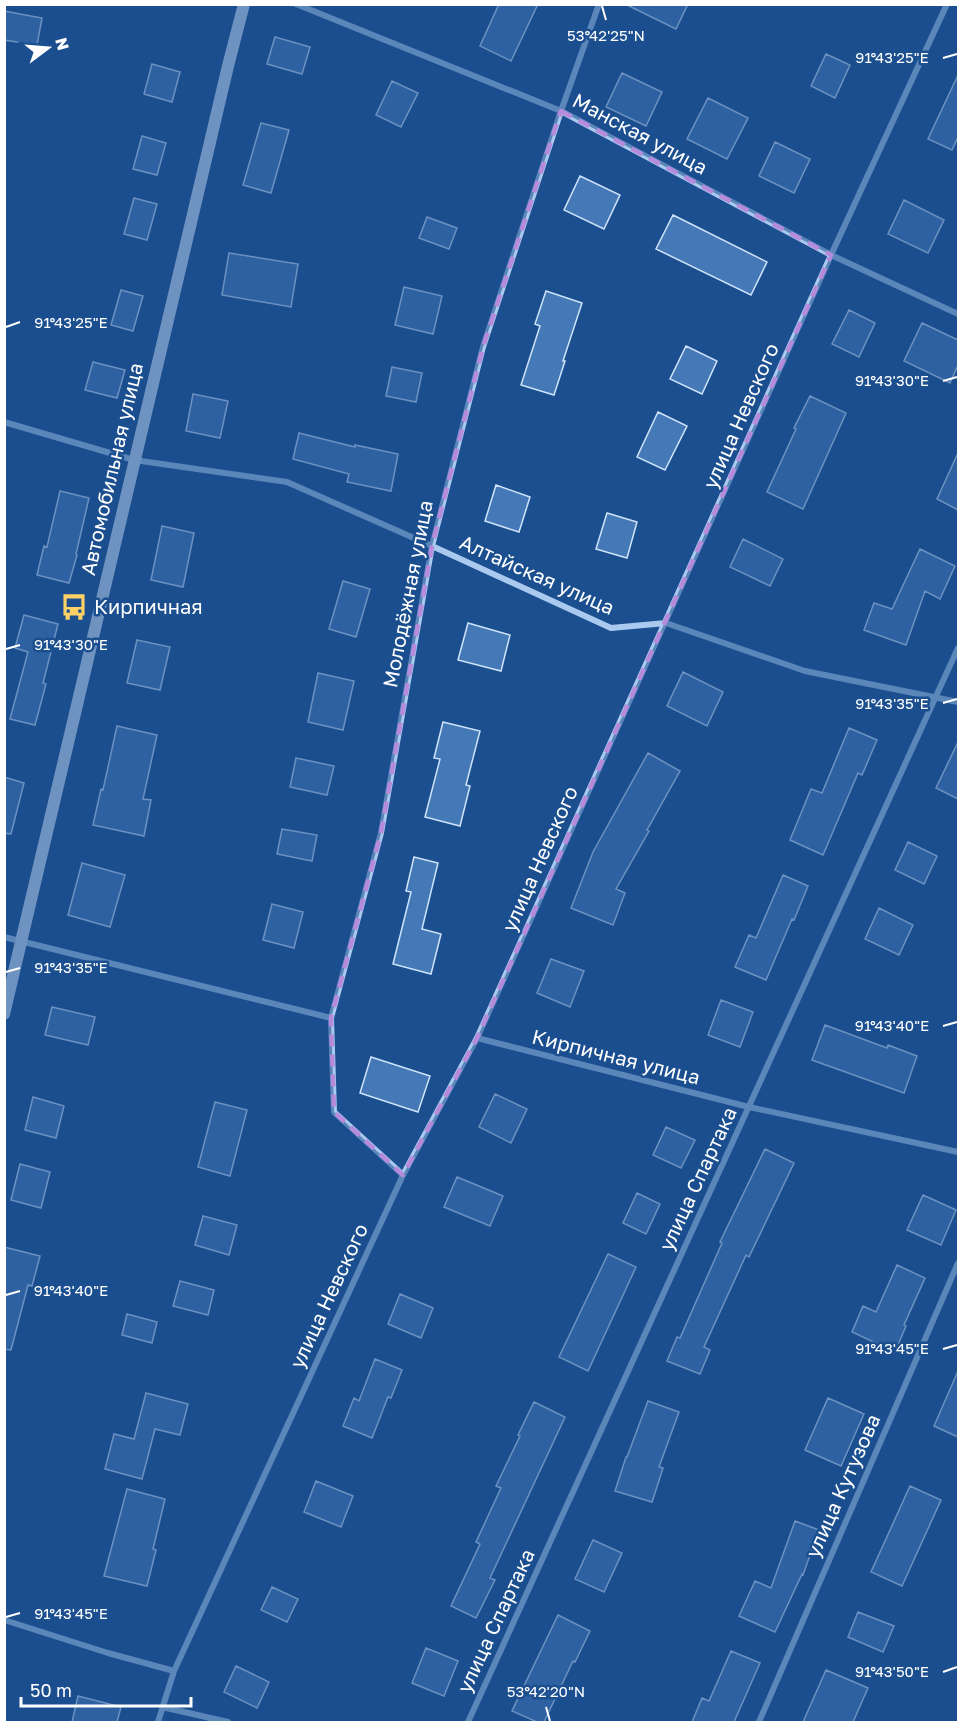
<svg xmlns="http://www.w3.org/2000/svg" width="963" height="1727" font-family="'Golos Text',sans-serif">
  <rect width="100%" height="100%" fill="#1b4f8f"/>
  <!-- building -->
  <path fill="#4478b7" stroke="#cfe3fa" stroke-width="1.5" d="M499,4H538L511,61L480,46Z
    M625,4H688L676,29Z
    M4,11L42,18L37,45L4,40Z
    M275,37L310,47L302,74L267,64Z
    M826,54L850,65L835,98L811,86Z
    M152,64L180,72L172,102L144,94Z
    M622,73L662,92L646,126L606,107Z
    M958,75V137L952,150L928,139Z
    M392,81L418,93L401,127L376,115Z
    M708,98L748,118L727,159L687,139Z
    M261,123L289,130L271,193L243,185Z
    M142,136L166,143L157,175L133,169Z
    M775,142L810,159L794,193L759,176Z
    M580,176L620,195L604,229L564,210Z
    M134,198L157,204L147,240L124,234Z
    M904,200L944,220L928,253L888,234Z
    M673,215L767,262L751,295L656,249Z
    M427,217L457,228L449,249L419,238Z
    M229,253L298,264L291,307L222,295Z
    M404,287L442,296L433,334L395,325Z
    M121,290L143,296L133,331L111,325Z
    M546,291L582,303L563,361H565L554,395L521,385L540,326L535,324Z
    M849,310L875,323L859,357L832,344Z
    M922,323L958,340V365L950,383L904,361Z
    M686,346L717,361L702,394L670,379Z
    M93,362L125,370L117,398L85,390Z
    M392,367L422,373L416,402L386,396Z
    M193,394L228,401L220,438L186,431Z
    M810,396L846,413L803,509L767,492L796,429L794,428Z
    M658,412L687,426L665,470L637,457Z
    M299,433L355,447V445L398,454L391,491L347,482L349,474L293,459Z
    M958,453V510L937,499Z
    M496,485L530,497L519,532L485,521Z
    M60,491L89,498L76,554L77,555L69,583L37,575L44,546L47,547Z
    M607,513L637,522L627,558L596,549Z
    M162,526L194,533L183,587L151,580Z
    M743,539L783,559L770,586L730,567Z
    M920,549L955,566L940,599L925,591L906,645L864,630L874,603L892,609Z
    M343,581L370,589L356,637L329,629Z
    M24,615L58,624L43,683L46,684L35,725L10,719L28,652L15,648Z
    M468,623L510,635L501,671L458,660Z
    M137,640L170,647L160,690L127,683Z
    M683,672L723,692L707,726L667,706Z
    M318,673L354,681L343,730L308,722Z
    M443,722L480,731L466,785L470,786L460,826L425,817L440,759L434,758Z
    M117,726L157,735L143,799L151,800L144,836L93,825L101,789L103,790Z
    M849,728L877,740L862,775L858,773L823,855L790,840L811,789L822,793Z
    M958,742V799L936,788Z
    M648,753L680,771L647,830L649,831L616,889L625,893L613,925L571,908L593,852Z
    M296,758L334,766L327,795L290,787Z
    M4,777L24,783L11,834L4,833Z
    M282,829L317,835L312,861L277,854Z
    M908,842L937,856L924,884L895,870Z
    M414,857L438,863L422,929L441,934L431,974L393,964L411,892L406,891Z
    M82,863L125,875L110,927L68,915Z
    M783,875L808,886L794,920L792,919L766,980L735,967L749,935L756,938Z
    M272,904L303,912L294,948L263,940Z
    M879,908L913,925L899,955L865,939Z
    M551,959L584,971L570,1007L537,993Z
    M721,1000L753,1012L740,1047L708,1035Z
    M52,1007L95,1017L88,1045L45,1035Z
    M825,1025L887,1048L888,1045L917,1056L904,1093L812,1060Z
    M371,1057L430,1076L418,1112L360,1093Z
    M495,1094L527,1109L511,1143L479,1127Z
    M33,1097L64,1106L56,1138L25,1130Z
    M215,1102L247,1110L230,1176L198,1167Z
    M666,1127L695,1140L681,1168L653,1155Z
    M765,1149L794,1163L749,1257L746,1255L704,1347L710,1350L700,1374L667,1361L677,1337L680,1338L722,1243L720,1242Z
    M20,1164L50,1172L41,1208L11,1200Z
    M457,1177L503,1196L490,1226L444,1207Z
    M637,1193L660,1204L646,1234L623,1223Z
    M923,1195L956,1210L941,1245L907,1230Z
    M203,1216L237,1225L229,1255L195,1245Z
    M4,1247L40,1256L32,1286L28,1285L11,1350L4,1349Z
    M608,1254L636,1267L588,1371L559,1357Z
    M897,1265L925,1278L904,1325L906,1326L895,1352L852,1332L863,1306L876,1312Z
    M180,1281L214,1290L208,1315L173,1306Z
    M400,1294L433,1308L421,1338L388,1324Z
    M127,1314L157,1322L152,1343L122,1335Z
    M375,1359L402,1370L391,1398L388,1397L372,1438L343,1426L354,1398L359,1401Z
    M958,1371V1437L934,1426Z
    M146,1393L188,1404L180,1435L155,1429L142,1479L105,1469L114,1434L134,1439Z
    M828,1398L864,1414L841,1466L805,1450Z
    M648,1401L679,1412L659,1467L663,1468L652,1502L615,1491L626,1457H627Z
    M534,1402L565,1417L490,1578L495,1580L476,1618L451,1606L480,1544L476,1542L501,1488L496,1486L520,1436L518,1435Z
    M316,1481L353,1496L341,1527L304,1512Z
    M910,1486L941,1500L902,1586L871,1572Z
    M127,1489L165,1499L153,1549L156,1550L147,1586L104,1576Z
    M795,1521L819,1530L803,1575L802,1574L775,1632L739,1616L755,1581L771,1588Z
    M593,1540L622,1553L604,1592L575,1579Z
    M272,1587L298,1599L287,1622L261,1610Z
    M858,1612L894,1626L883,1652L848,1637Z
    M558,1615L590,1631L575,1662L573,1661L544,1722H537L512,1711Z
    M426,1648L458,1661L444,1696L412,1683Z
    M731,1651L760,1663L734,1722H692L702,1698L709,1701Z
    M236,1666L269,1682L257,1708L224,1692Z
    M826,1670L868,1688L853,1722H803Z
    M78,1696L121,1707L117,1722H72Z"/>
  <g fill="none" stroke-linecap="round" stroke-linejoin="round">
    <!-- street -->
    <path stroke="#a9c9ee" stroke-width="6" d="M296,4L561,111L831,255L958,314
      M4,422L134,460L287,482L432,546L611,628L666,623L805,671L958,702
      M4,937L331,1018
      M477,1038L749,1107L958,1152
      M403,1175L334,1112L331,1018L381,833L432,546L483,347L561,111L599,4
      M4,1620L108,1653L174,1671
      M162,1707L228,1722
      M158,1722L174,1671L403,1175L477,1038L831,255L947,4
      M468,1722L958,648
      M759,1722L958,1263"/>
    <!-- secondary -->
    <path stroke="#d6e6fa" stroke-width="12" d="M4,1014L228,66L244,4"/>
  </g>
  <!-- marked area -->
  <path d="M0 0H963V1727H0ZM561,111L831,255L477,1038L403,1175L334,1112L331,1018L381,833L432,546L483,347Z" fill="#1b4f8f" fill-opacity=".55" fill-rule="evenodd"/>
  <path fill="none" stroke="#b68bdc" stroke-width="4.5" stroke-dasharray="12 8" stroke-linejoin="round" d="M561,111L831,255L477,1038L403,1175L334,1112L331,1018L381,833L432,546L483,347Z"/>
  <!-- ticks -->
  <path fill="none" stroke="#fff" stroke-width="2" d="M602,6L606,20M943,58L957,54M6,327L20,322M943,381L957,377M6,649L20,645M943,703L957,699M6,972L20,968M943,1026L957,1022M6,1295L20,1291M943,1349L957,1345M6,1617L20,1613M943,1672L957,1667M546,1707L550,1721"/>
  <!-- icons -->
  <defs>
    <symbol id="bus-bare" viewBox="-9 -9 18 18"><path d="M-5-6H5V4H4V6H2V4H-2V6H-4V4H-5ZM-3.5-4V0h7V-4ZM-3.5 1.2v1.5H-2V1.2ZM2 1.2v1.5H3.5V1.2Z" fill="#ffd166" stroke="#1b4f8f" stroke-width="2.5" paint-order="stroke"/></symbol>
  </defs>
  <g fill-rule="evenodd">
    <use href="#bus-bare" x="55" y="588" width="38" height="38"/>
  </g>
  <g text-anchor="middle" stroke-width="5" stroke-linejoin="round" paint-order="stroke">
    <!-- street labels -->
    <g font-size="20" fill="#fff" stroke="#1b4f8f">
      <text transform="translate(640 134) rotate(28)" y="7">Манская улица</text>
      <text transform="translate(741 416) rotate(-66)" y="7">улица Невского</text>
      <text transform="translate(112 469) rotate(-77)" y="7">Автомобильная улица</text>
      <text transform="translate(537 575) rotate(24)" y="7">Алтайская улица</text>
      <text transform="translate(408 594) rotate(-79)" y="7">Молодёжная улица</text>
      <text transform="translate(540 859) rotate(-66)" y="7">улица Невского</text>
      <text transform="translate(616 1057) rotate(14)" y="7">Кирпичная улица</text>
      <text transform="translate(698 1179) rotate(-65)" y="7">улица Спартака</text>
      <text transform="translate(329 1296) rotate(-65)" y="7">улица Невского</text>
      <text transform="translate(843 1486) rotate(-66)" y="7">улица Кутузова</text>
      <text transform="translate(496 1621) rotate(-65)" y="7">улица Спартака</text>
    </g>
    <!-- poi labels -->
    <g font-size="20" fill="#fff" stroke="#1b4f8f" text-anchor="start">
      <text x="94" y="614">Кирпичная</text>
    </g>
  </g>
  <g font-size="15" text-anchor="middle" fill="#fff" stroke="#1b4f8f" stroke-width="5" stroke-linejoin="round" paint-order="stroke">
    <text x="606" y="41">53°42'25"N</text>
    <text x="892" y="63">91°43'25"E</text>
    <text x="71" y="328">91°43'25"E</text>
    <text x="892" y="386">91°43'30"E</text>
    <text x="71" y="650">91°43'30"E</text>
    <text x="892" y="709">91°43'35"E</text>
    <text x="71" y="973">91°43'35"E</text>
    <text x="892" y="1031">91°43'40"E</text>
    <text x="71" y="1296">91°43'40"E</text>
    <text x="892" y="1354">91°43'45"E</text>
    <text x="71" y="1619">91°43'45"E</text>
    <text x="892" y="1677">91°43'50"E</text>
    <text x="546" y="1697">53°42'20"N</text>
  </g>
  <!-- border -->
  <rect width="963" height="1727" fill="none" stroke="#ffffff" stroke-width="12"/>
  <!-- north arrow -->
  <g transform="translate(48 48) rotate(74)" stroke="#1b4f8f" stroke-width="4.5" paint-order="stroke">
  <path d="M0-4.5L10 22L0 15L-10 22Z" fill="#ffffff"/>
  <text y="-9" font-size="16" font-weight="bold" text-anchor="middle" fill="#ffffff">N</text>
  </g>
  <!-- scale -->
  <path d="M21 1697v9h170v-9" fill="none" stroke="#ffffff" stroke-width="3"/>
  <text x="30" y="1697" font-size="18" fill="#ffffff" stroke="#1b4f8f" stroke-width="4.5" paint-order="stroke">50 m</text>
</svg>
